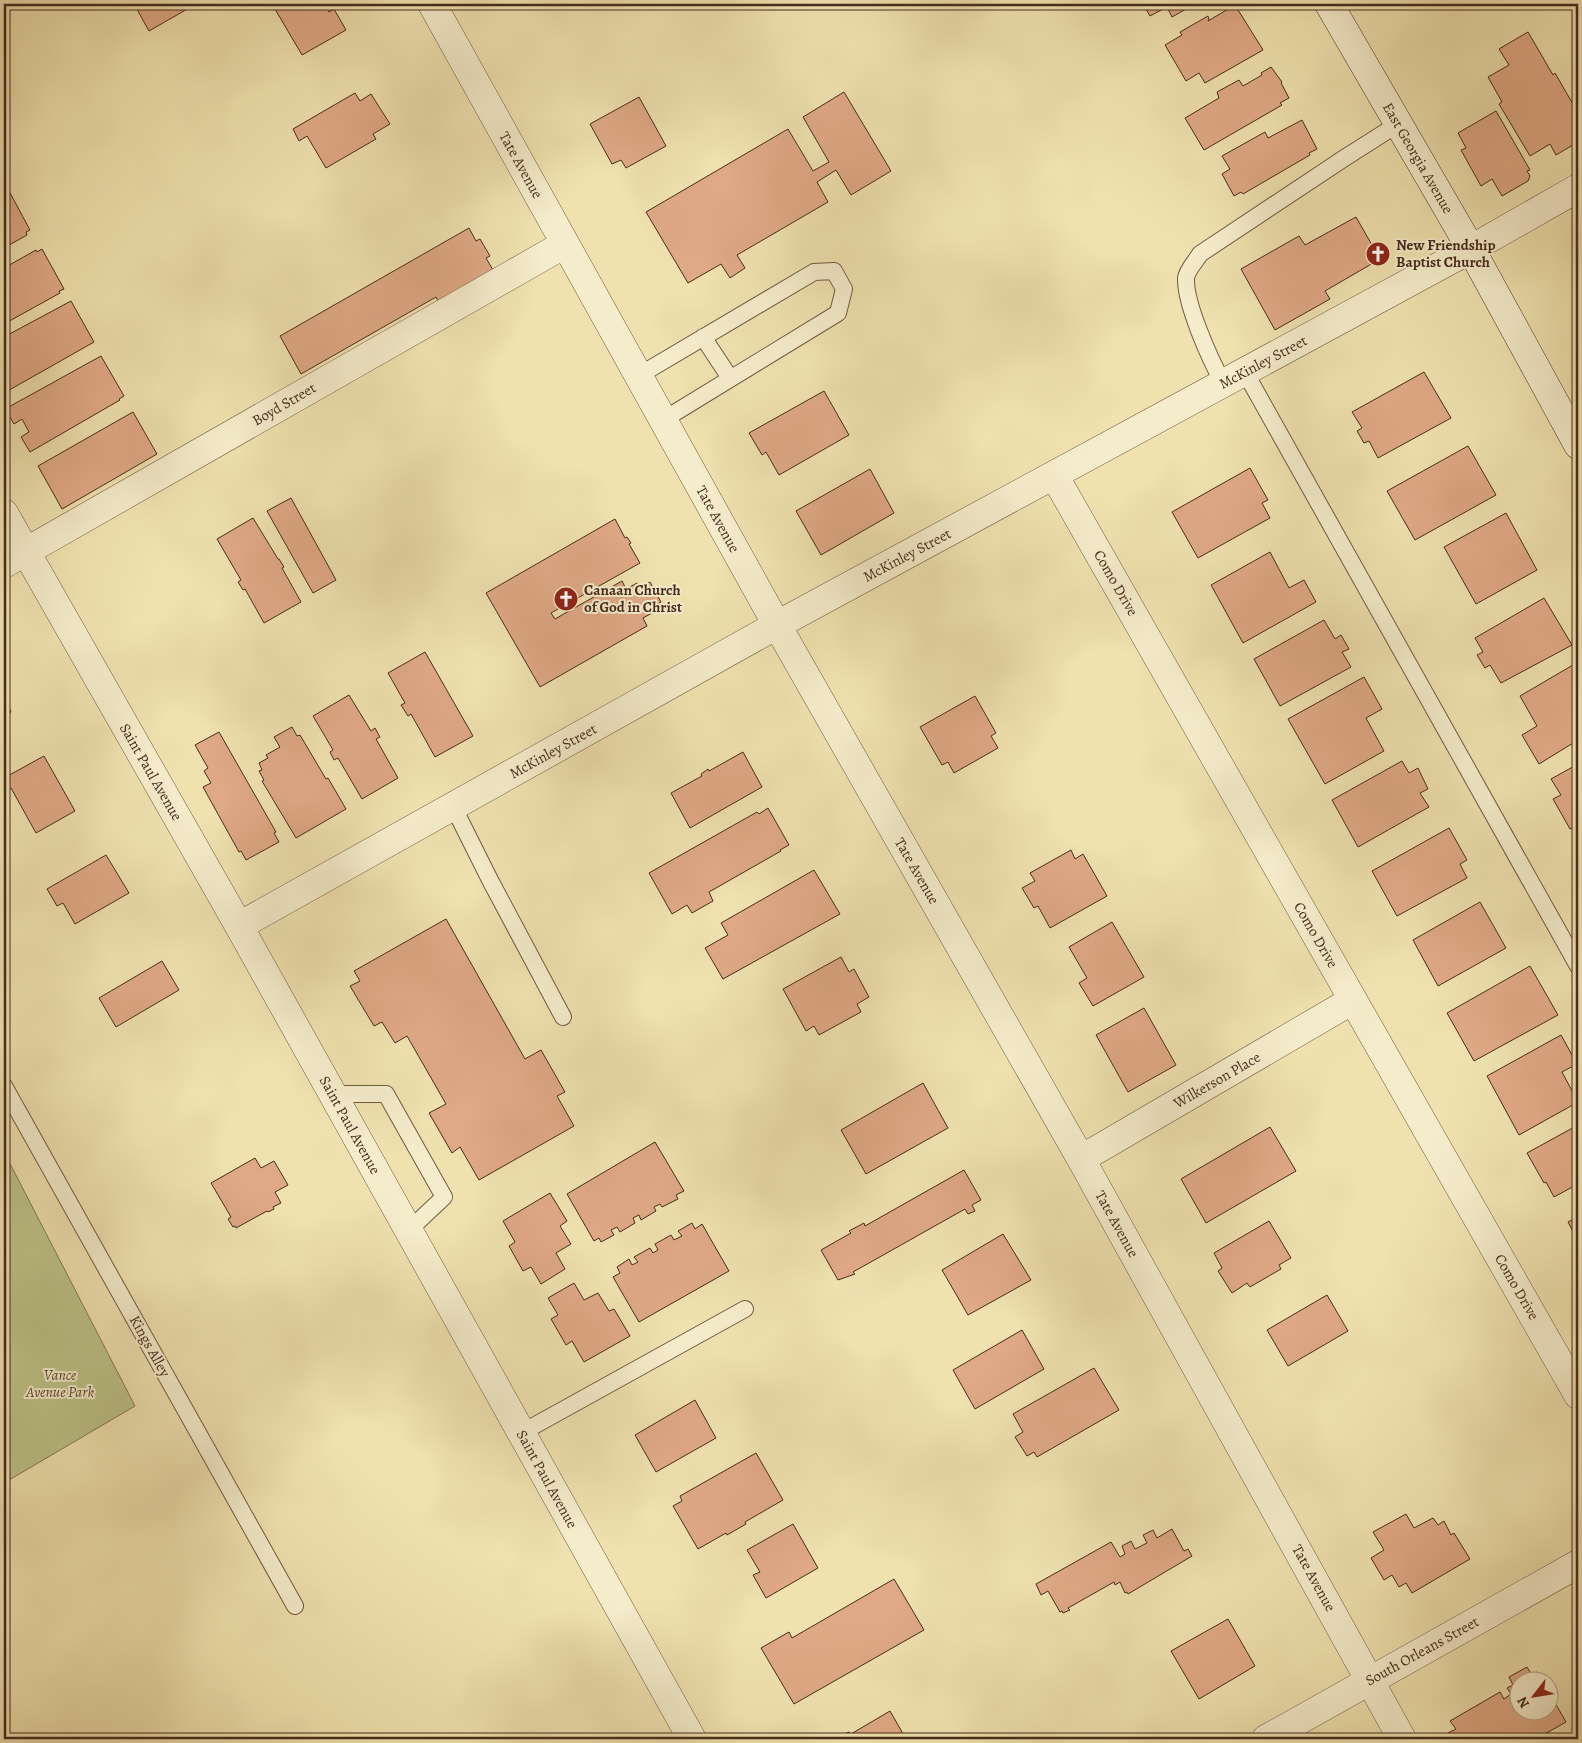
<svg xmlns="http://www.w3.org/2000/svg" width="1582" height="1743" font-family="Alegreya,serif">
  <rect width="100%" height="100%" fill="#efe2af"/>
  <filter id="stains"><feTurbulence type="fractalNoise" baseFrequency=".004" numOctaves="4"/><feColorMatrix values="0 0 0 0 .2 0 0 0 0 .09 0 0 0 0 .02 0 0 0 .5 -.17"/></filter>
  <radialGradient id="worn" r=".72"><stop offset=".6" stop-color="#630" stop-opacity="0"/><stop offset="1" stop-color="#630" stop-opacity=".3"/></radialGradient>
  <!-- green -->
  <path fill="#bcc288" stroke="#817652" d="M4,1152L135,1406L4,1483Z"/>
  <!-- building -->
  <path fill="#dfa985" stroke="#462b1d" d="M134,4H196L149,31Z
    M272,4H324L329,12L334,9L346,30L302,55Z
    M1143,4H1195L1172,17L1167,7L1150,16Z
    M1235,5L1263,50L1205,83L1199,73L1186,81L1165,45L1182,35L1180,32L1208,16L1209,19L1208,21Z
    M1528,32L1553,75L1555,73L1578,113V142L1556,155L1550,144L1530,156L1499,104L1502,102L1488,77L1509,65L1499,49Z
    M1271,67L1282,82L1281,83L1289,98L1280,103L1282,105L1204,150L1185,118L1219,98L1217,92L1239,80L1243,86L1262,75L1261,73Z
    M844,92L891,171L851,195L836,170L817,182L828,202L737,255L745,268L730,278L721,264L688,283L646,212L788,129L813,171L829,162L803,117Z
    M355,93L360,101L371,94L390,124L373,134L376,139L326,168L307,136L299,141L293,129Z
    M639,97L666,146L626,168L621,160L612,164L590,124Z
    M1496,111L1530,170L1527,171L1530,176L1528,181L1502,196L1492,179L1481,186L1461,150L1466,148L1458,133Z
    M1302,120L1317,149L1309,153L1310,155L1243,194L1241,192L1234,196L1222,174L1230,169L1222,156L1265,132L1268,138Z
    M5,191L6,192L9,191L30,230L26,232L27,235L4,248V192Z
    M1356,217L1380,259L1325,291L1330,299L1275,330L1241,269L1299,236L1305,245Z
    M469,228L476,241L480,239L490,256L486,258L493,270L438,301L436,297L301,374L280,336Z
    M42,249L64,289L59,291L60,293L4,324V268L36,250L37,252Z
    M71,301L94,342L4,393V337Z
    M101,356L124,396L119,399L120,400L30,452L21,437L29,432L22,419L14,424L5,409Z
    M1424,372L1451,418L1378,458L1369,441L1364,443L1357,431L1362,428L1352,412Z
    M824,391L849,435L779,475L766,452L762,455L749,433Z
    M133,412L157,454L62,509L38,466Z
    M1468,446L1496,495L1415,540L1387,491Z
    M1250,468L1268,500L1262,503L1270,518L1198,558L1172,512Z
    M870,469L894,513L821,555L796,511Z
    M291,498L336,580L313,593L267,511Z
    M1506,513L1537,570L1476,604L1444,547Z
    M253,518L278,559H279L284,567L282,568L301,602L264,623L245,589L243,590L238,582L241,580L217,539Z
    M615,519L625,538L627,537L631,543L629,544L640,563L551,613L555,619L622,581L626,589L637,583L640,588L650,582L661,602L651,608L654,612L643,618L647,626L540,687L486,593Z
    M1270,552L1289,588L1304,580L1316,602L1243,643L1211,585Z
    M1544,598L1572,645L1501,683L1490,665L1485,668L1477,655L1483,652L1475,638Z
    M1324,620L1335,639L1341,635L1349,649L1342,652L1351,667L1280,706L1254,659Z
    M425,652L473,736L435,757L411,714L408,716L401,705L405,703L388,673Z
    M1578,662V740L1539,764L1522,735L1537,726L1520,696Z
    M1364,677L1382,709L1366,718L1384,751L1325,784L1288,719Z
    M349,695L371,731L375,728L380,737L376,739L398,778L362,799L338,758L334,760L330,752L333,750L313,716Z
    M975,696L996,733L991,736L998,748L954,773L948,762L942,765L920,727Z
    M4,698L11,712L4,716Z
    M292,727L297,736L300,735L326,779L328,778L346,809L296,838L262,781L264,780L259,771L262,770L259,763L268,758L266,755L280,747L274,737Z
    M219,732L276,832L274,833L279,842L246,860L241,851L239,852L203,787L211,783L204,771L208,768L195,745Z
    M743,752L762,787L690,828L671,793L702,776L701,774L708,769L709,771Z
    M44,756L75,811L36,833L11,788L7,791L4,785V778Z
    M1402,761L1409,773L1418,768L1428,789L1420,793L1429,807L1358,847L1332,800Z
    M1578,764V825L1570,829L1553,799L1561,795L1551,779Z
    M768,808L789,845L780,850L781,851L709,892L713,901L692,913L687,905L672,914L649,873L757,812L759,814Z
    M1449,828L1467,860L1460,864L1467,878L1397,916L1372,871Z
    M1071,850L1075,859L1083,854L1107,896L1050,928L1038,906L1034,908L1022,888L1035,881L1030,873Z
    M106,855L129,893L75,924L63,903L57,906L47,889Z
    M814,870L840,914L723,979L705,948L728,935L721,923Z
    M1480,902L1506,948L1438,986L1413,940Z
    M446,919L525,1059L541,1050L565,1092L557,1096L574,1126L479,1180L460,1147L452,1153L429,1113L446,1104L407,1036L395,1043L382,1022L374,1026L350,986L360,981L354,971Z
    M1112,922L1144,977L1093,1006L1079,983L1087,978L1069,947Z
    M841,957L849,972L854,969L869,997L857,1004L861,1012L819,1035L814,1026L806,1031L783,989Z
    M162,961L179,990L116,1027L99,998Z
    M1530,966L1558,1015L1474,1061L1447,1013Z
    M1144,1008L1176,1065L1128,1092L1096,1035Z
    M1561,1035L1577,1064L1562,1072L1578,1102L1519,1135L1487,1076Z
    M923,1083L948,1128L866,1174L841,1130Z
    M1578,1125V1184L1554,1197L1546,1182L1544,1183L1527,1153Z
    M1270,1127L1296,1171L1206,1223L1181,1179Z
    M655,1142L684,1191L676,1195L678,1199L662,1207L660,1204L654,1207L656,1211L641,1220L639,1215L633,1218L635,1223L620,1232L617,1227L611,1230L614,1235L601,1242L599,1238L594,1241L567,1194Z
    M255,1158L261,1168L274,1161L288,1185L275,1192L281,1203L273,1207L274,1209L268,1212L267,1211L236,1228L235,1226L233,1227L228,1219L231,1217L211,1183Z
    M964,1170L981,1200L972,1205L975,1211L968,1214L965,1209L853,1272L855,1274L838,1280L821,1250L851,1233L849,1231L864,1223L865,1226Z
    M550,1193L567,1221L560,1226L571,1244L556,1253L565,1269L541,1284L531,1267L523,1271L509,1246L515,1242L503,1221Z
    M1578,1217V1241L1568,1222Z
    M1269,1221L1291,1258L1279,1265L1281,1269L1250,1287L1247,1283L1232,1293L1218,1271L1222,1268L1214,1253Z
    M692,1223L695,1229L702,1224L729,1271L639,1322L613,1277L620,1273L617,1267L629,1259L632,1265L638,1262L634,1257L650,1248L653,1253L658,1250L655,1244L671,1235L674,1240L682,1236L678,1231Z
    M1003,1234L1031,1280L968,1315L942,1270Z
    M574,1283L584,1300L598,1293L609,1311L614,1309L630,1336L584,1362L572,1341L566,1345L551,1319L558,1315L548,1298Z
    M1327,1295L1348,1331L1288,1366L1267,1330Z
    M1022,1330L1044,1369L975,1409L953,1370Z
    M1094,1368L1119,1410L1037,1457L1034,1452L1027,1456L1015,1437L1023,1432L1013,1414Z
    M695,1400L716,1438L656,1472L635,1435Z
    M756,1453L783,1500L745,1522L746,1524L727,1535L726,1533L698,1549L673,1506L682,1501L680,1496Z
    M1406,1514L1414,1528L1433,1518L1438,1525L1444,1521L1451,1535L1454,1533L1470,1559L1412,1593L1406,1583L1399,1587L1392,1575L1384,1580L1371,1558L1384,1550L1373,1532Z
    M793,1524L818,1568L766,1598L753,1575L760,1572L747,1550Z
    M1172,1529L1184,1551L1188,1549L1192,1556L1128,1594L1127,1592L1125,1593L1120,1582L1115,1585L1114,1582L1068,1608L1070,1610L1063,1613L1062,1611L1060,1612L1048,1591L1041,1595L1036,1584L1111,1542L1120,1557L1125,1554L1122,1546L1131,1541L1135,1549L1147,1543L1143,1535L1153,1530L1157,1538Z
    M894,1579L924,1630L794,1704L761,1648L789,1632L792,1638Z
    M1228,1619L1255,1666L1199,1699L1171,1651Z
    M1527,1667L1531,1674L1537,1672L1542,1680H1520V1710H1550V1694L1566,1722L1543,1735L1544,1739H1452L1448,1733L1456,1729L1450,1721L1500,1692L1504,1699L1511,1694L1507,1688L1513,1685L1509,1677Z
    M890,1711L906,1739H840L845,1736L844,1734L849,1732L851,1734Z"/>
  <g fill="none" stroke-linecap="round" stroke-linejoin="round">
    <defs>
      <path id="lane" d="M703,337L730,378
        M1245,372L1578,966
        M638,376L814,272L834,271L844,289L838,313L663,420
        M1223,383C1210,359 1185,304 1186,278C1187,270 1196,261 1200,254L1343,159L1398,124
        M453,806L490,880L563,1017
        M4,1086L295,1606
        M332,1094H386L444,1197L409,1230
        M521,1433L745,1309"/>
      <path id="street" d="M432,4L777,625L1081,1159L1402,1739
        M1054,475L1578,1395
        M4,513L239,926L692,1739
        M4,564L565,244
        M239,926L777,625L1471,249L1578,188
        M1081,1159L1353,1000
        M1266,1739L1578,1564"/>
      <path id="secondary" d="M1329,4L1471,249L1578,445"/>
    </defs>
    <!-- lane casing -->
    <use href="#lane" stroke="#705942" stroke-width="18"/>
    <!-- street casing -->
    <use href="#street" stroke="#705942" stroke-width="29"/>
    <!-- secondary casing -->
    <use href="#secondary" stroke="#462b1d" stroke-width="29"/>
    <!-- lane -->
    <use href="#lane" stroke="#f5eccb" stroke-width="16"/>
    <!-- street -->
    <use href="#street" stroke="#f5eccb" stroke-width="28"/>
    <!-- secondary -->
    <use href="#secondary" stroke="#f5eccb" stroke-width="28"/>
  </g>
  <!-- icons -->
  <defs>
    <symbol id="church-disc" viewBox="-11 -11 22 22"><circle r="9.5" fill="#8f2418" stroke="#f5eccb"/><path d="M-1.2-6h2.4v3.5h3.3v2.4h-3.3V6h-2.4V-.1h-3.3v-2.4h3.3Z" fill="#fff"/></symbol>
  </defs>
  <g fill-rule="evenodd">
    <use href="#church-disc" x="1364" y="240" width="28" height="28"/>
    <use href="#church-disc" x="552" y="585" width="28" height="28"/>
  </g>
  <g text-anchor="middle" stroke-width="4" stroke-linejoin="round" paint-order="stroke">
    <!-- street labels -->
    <g font-size="15" fill="#462b1d" stroke="#f5eccb">
      <text transform="translate(1418 158) rotate(60)" y="5">East Georgia Avenue</text>
      <text transform="translate(521 165) rotate(61)" y="5">Tate Avenue</text>
      <text transform="translate(1263 362) rotate(-28)" y="5">McKinley Street</text>
      <text transform="translate(284 404) rotate(-30)" y="5">Boyd Street</text>
      <text transform="translate(718 519) rotate(61)" y="5">Tate Avenue</text>
      <text transform="translate(907 555) rotate(-28)" y="5">McKinley Street</text>
      <text transform="translate(1116 583) rotate(60)" y="5">Como Drive</text>
      <text transform="translate(553 751) rotate(-29)" y="5">McKinley Street</text>
      <text transform="translate(151 772) rotate(60)" y="5">Saint Paul Avenue</text>
      <text transform="translate(917 871) rotate(60)" y="5">Tate Avenue</text>
      <text transform="translate(1316 935) rotate(60)" y="5">Como Drive</text>
      <text transform="translate(1217 1080) rotate(-30)" y="5">Wilkerson Place</text>
      <text transform="translate(350 1125) rotate(61)" y="5">Saint Paul Avenue</text>
      <text transform="translate(1117 1224) rotate(61)" y="5">Tate Avenue</text>
      <text transform="translate(1517 1287) rotate(60)" y="5">Como Drive</text>
      <text transform="translate(150 1346) rotate(61)" y="5">Kings Alley</text>
      <text transform="translate(547 1479) rotate(61)" y="5">Saint Paul Avenue</text>
      <text transform="translate(1314 1578) rotate(61)" y="5">Tate Avenue</text>
      <text transform="translate(1422 1651) rotate(-29)" y="5">South Orleans Street</text>
    </g>
    <!-- poi labels -->
    <g font-size="15" font-weight="bold" fill="#462b1d" stroke="#f5eccb" text-anchor="start">
      <text x="1396" y="250">New Friendship<tspan x="1396" dy="17">Baptist Church</tspan></text>
      <text x="584" y="595">Canaan Church<tspan x="584" dy="17">of God in Christ</tspan></text>
    </g>
    <!-- park labels -->
    <g font-size="15" font-style="italic" fill="#5e4932" stroke="#f5eccb">
      <text x="60" y="1380">Vance<tspan x="60" dy="17">Avenue Park</tspan></text>
    </g>
  </g>
  <!-- margin -->
  <rect width="1582" height="1743" fill="none" stroke="#efe2af" stroke-width="20"/>
  <rect x="5" y="5" width="1572" height="1733" fill="none" stroke="#462b1d" stroke-width="2.5"/>
  <rect x="10" y="10" width="1562" height="1723" fill="none" stroke="#462b1d"/>
  <!-- north arrow -->
  <g transform="translate(1534 1696) rotate(239)"><circle r="24" fill="#f5eccb" stroke="#af9f85"/>
  <path d="M0-4L9 19L0 12L-9 19Z" fill="#8f2418"/>
  <text y="-8" font-size="14" font-weight="bold" text-anchor="middle" fill="#462b1d">N</text>
  </g>
  <rect width="100%" height="100%" filter="url(#stains)"/>
  <rect width="100%" height="100%" fill="url(#worn)"/>
</svg>
